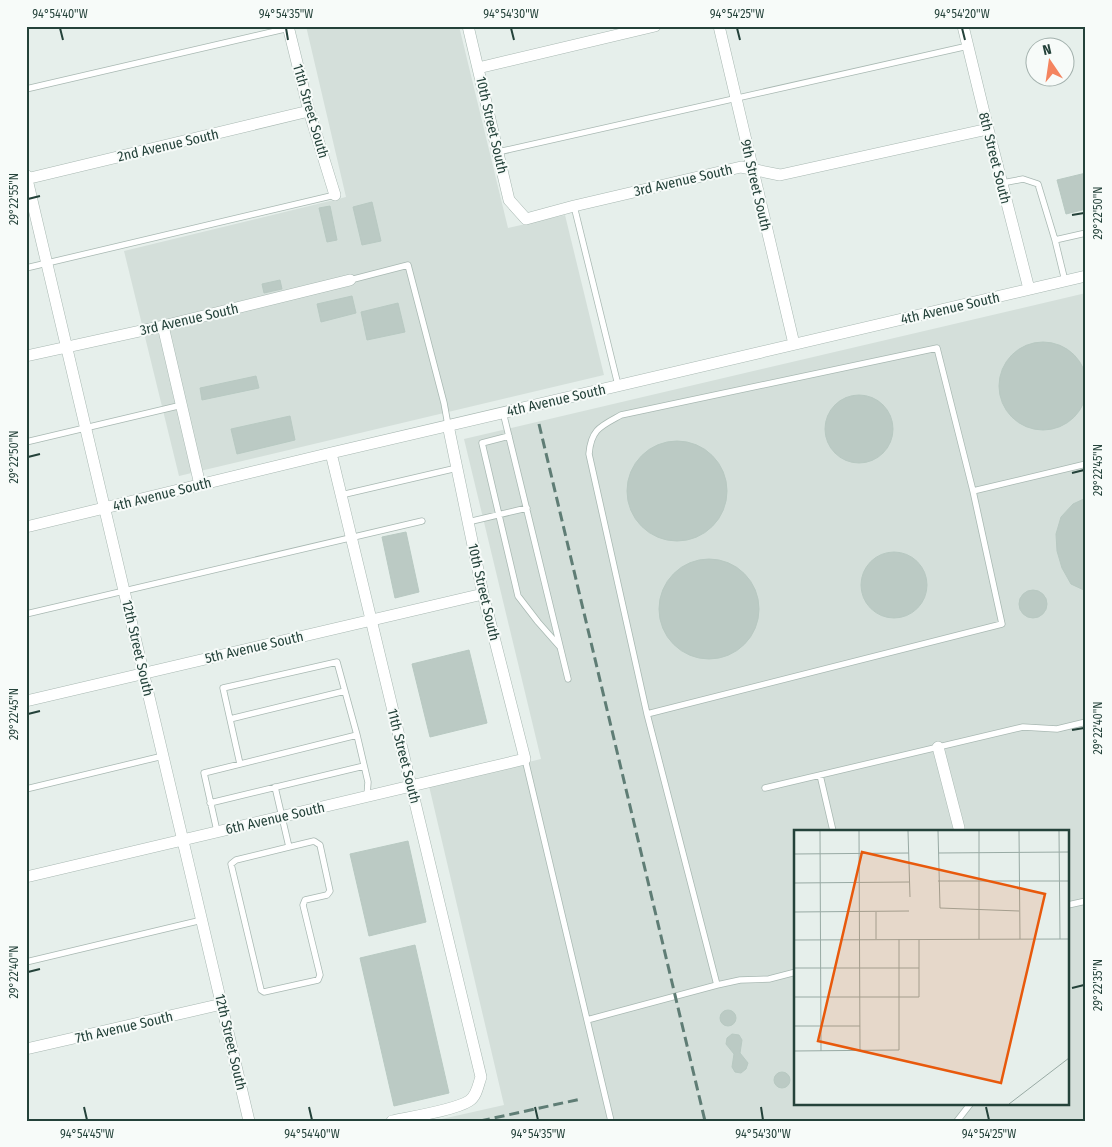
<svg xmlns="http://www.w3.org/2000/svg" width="1112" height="1147" font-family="'Fira Sans Condensed',sans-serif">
  <rect width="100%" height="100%" fill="#e6efeb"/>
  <!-- built -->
  <path fill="#d4dfda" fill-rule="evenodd" d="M306,26H459L508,228L565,215L604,375L179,476L124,251L346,197Z
    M1086,293V1121H433L504,1105L429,786L541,759L464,439ZM796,831H1068V1103H796Z"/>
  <!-- building -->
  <path fill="#bbcac4" stroke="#b8c9c2" d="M1086,173V209L1066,214L1057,180Z
    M372,202L381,241L362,245L353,207Z
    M330,206L337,240L327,242L319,208Z
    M280,280L282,289L264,293L262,284Z
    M352,296L356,313L321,322L317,304Z
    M398,303L405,332L367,340L361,312Z
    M999 386a44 44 0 1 1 88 0a44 44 0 1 1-88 0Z
    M256,376L259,388L202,400L200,388Z
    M825 429a34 34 0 1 1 68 0a34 34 0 1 1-68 0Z
    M290,416L295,440L237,454L231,429Z
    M627 491a50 50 0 1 1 100 0a50 50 0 1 1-100 0Z
    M1086,498V591L1071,584L1062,568L1057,551L1056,534L1061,517L1073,504Z
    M406,532L419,592L395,598L382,537Z
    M861 585a33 33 0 1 1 66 0a33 33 0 1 1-66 0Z
    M659 609a50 50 0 1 1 100 0a50 50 0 1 1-100 0Z
    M1019 604a14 14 0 1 1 28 0a14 14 0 1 1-28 0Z
    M469,650L487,723L430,737L412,664Z
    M408,841L426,922L369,936L350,854Z
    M415,945L449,1093L394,1106L360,958Z
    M720 1018a8 8 0 1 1 16 0a8 8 0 1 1-16 0Z
    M732,1034L739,1035L742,1040L740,1053L748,1063L746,1069L741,1073L735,1072L732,1067L734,1054L726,1044L727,1038Z
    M774 1080a8 8 0 1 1 16 0a8 8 0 1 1-16 0Z"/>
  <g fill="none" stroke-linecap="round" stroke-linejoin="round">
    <defs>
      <path id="lane" d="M26,89L289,28
        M498,152L968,46
        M1002,183L1023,179L1038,184L1055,240
        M574,206L618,385
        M26,268L335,195
        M350,280L408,265L444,403L448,425
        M1065,281L1055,240L1086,233
        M503,412L568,679
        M509,436L482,443L518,596L538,622L560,647
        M26,442L182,405
        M973,491L1086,464
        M341,495L457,468
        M468,522L527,508
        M26,614L422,521
        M647,714L1002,624L973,491L937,348L621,415C601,426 591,429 589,454L647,714L717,985L740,980L769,979L796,972
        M230,719L345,691
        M525,759L611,1121
        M240,764L223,688L337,662L357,735
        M820,775L833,831
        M275,787L289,847L236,860L231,864L261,990L264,992L318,980L320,975L303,905L305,900L327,895L330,891L320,845L314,841L289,847
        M765,788L1023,727L1057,729L1086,722
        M26,789L163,756
        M210,803L364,766
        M217,831L204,773L357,735L368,782L367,796
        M1068,905L1086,901
        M26,962L202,920
        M587,1020L717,985
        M957,1121L971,1103"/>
      <path id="street" d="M288,26L309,111L335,195
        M468,26L509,200L526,219L574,206L741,167L780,175L988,129
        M719,26L794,344
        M963,26L988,129L1029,289
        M478,68L655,26
        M26,175L249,1121
        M26,179L309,111
        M163,326L200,485
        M26,356L163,326L350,280
        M331,453L481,1077C478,1085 477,1096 469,1101C455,1110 411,1117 392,1121
        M26,527L331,453L1086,276
        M26,701L483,594
        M938,747L959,828
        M26,877L525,759L483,594L448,425
        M26,1049L222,1004"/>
    </defs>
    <!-- lane casing -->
    <use href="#lane" stroke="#a8b8b2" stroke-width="7"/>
    <!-- street casing -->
    <use href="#street" stroke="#a8b8b2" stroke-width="12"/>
    <!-- lane -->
    <use href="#lane" stroke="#fff" stroke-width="5.5"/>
    <!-- street -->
    <use href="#street" stroke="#fff" stroke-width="11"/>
    <!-- rail -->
    <path stroke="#5f7d75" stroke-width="3" stroke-dasharray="10 5" stroke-linecap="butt" d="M539,424L705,1121
      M480,1121L581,1099"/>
  </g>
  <!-- ticks -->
  <path fill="none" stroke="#24423a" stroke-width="2" d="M60,28L63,40M286,28L288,40M511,28L514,40M737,28L740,40M962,28L965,40M28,199L40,196M1072,215L1084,213M28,457L40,454M1072,473L1084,470M28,714L40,711M1072,730L1084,728M28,972L40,969M1072,988L1084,985M84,1107L87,1120M309,1107L312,1120M535,1107L538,1120M761,1107L763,1120M986,1107L989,1120"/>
  <g text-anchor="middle" stroke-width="4" stroke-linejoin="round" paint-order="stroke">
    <!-- street labels -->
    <g font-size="14" fill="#24423a" stroke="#f7fbf9">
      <text transform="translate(311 111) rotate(74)" y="5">11th Street South</text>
      <text transform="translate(492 125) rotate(77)" y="5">10th Street South</text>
      <text transform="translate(168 145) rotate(-13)" y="5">2nd Avenue South</text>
      <text transform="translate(995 158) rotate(76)" y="5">8th Street South</text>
      <text transform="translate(683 180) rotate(-13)" y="5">3rd Avenue South</text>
      <text transform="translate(756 185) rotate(77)" y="5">9th Street South</text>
      <text transform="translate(950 308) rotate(-13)" y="5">4th Avenue South</text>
      <text transform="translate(189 319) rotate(-13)" y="5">3rd Avenue South</text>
      <text transform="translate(556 400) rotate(-13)" y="5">4th Avenue South</text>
      <text transform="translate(162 494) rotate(-14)" y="5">4th Avenue South</text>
      <text transform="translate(484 592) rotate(77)" y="5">10th Street South</text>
      <text transform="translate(254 647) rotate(-13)" y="5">5th Avenue South</text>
      <text transform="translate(138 648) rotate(77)" y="5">12th Street South</text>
      <text transform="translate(404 756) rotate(76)" y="5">11th Street South</text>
      <text transform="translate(275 818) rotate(-13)" y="5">6th Avenue South</text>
      <text transform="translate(124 1027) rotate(-13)" y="5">7th Avenue South</text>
      <text transform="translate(231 1042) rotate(77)" y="5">12th Street South</text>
    </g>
  </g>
  <!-- overview -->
  <g transform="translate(794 830)">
    <rect width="275" height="275" fill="#e6efeb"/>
    <path fill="none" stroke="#98aaa4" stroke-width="1" d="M26,1L27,221M65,1L66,221M114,1L116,67M144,1L146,78L225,81M185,1V109M225,1L226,109M265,1L266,109M144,23L275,22M0,24L115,23M144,51H275M0,53L115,52M0,82L115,81M82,82V109M0,110L275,109M0,138H125M0,167H125V109M0,196H66M0,221L105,220V109M215,274L275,228"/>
    <path fill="#e8590c" fill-opacity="0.15" stroke="#e8590c" stroke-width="2.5" d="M68,22L251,64L207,253L24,211Z"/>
    <rect width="275" height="275" fill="none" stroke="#24423a" stroke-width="2.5"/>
  </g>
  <!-- border -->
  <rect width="1112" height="1147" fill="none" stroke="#f7fbf9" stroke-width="55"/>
  <!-- north arrow -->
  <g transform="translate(1050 62) rotate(347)"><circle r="24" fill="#f7fbf9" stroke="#a3b1ad"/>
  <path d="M0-4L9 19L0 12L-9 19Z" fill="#f4845f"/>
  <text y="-8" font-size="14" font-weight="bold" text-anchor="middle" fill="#24423a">N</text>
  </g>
  <rect x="28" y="28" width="1056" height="1092" fill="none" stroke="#24423a" stroke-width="2"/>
  <g font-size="12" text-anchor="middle" fill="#24423a">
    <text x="60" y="18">94°54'40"W</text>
    <text x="286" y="18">94°54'35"W</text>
    <text x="511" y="18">94°54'30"W</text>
    <text x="737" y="18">94°54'25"W</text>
    <text x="962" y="18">94°54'20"W</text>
    <text transform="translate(14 199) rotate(-90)" y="4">29°22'55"N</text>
    <text transform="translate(1098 213) rotate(-90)" y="4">29°22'50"N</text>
    <text transform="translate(14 457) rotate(-90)" y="4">29°22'50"N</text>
    <text transform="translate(1098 470) rotate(-90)" y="4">29°22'45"N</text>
    <text transform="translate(14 714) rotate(-90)" y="4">29°22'45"N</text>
    <text transform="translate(1098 728) rotate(-90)" y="4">29°22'40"N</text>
    <text transform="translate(14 972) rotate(-90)" y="4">29°22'40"N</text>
    <text transform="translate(1098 985) rotate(-90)" y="4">29°22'35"N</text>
    <text x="87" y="1138">94°54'45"W</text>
    <text x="312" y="1138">94°54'40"W</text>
    <text x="538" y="1138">94°54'35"W</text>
    <text x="763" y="1138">94°54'30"W</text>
    <text x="989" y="1138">94°54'25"W</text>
  </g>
</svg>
